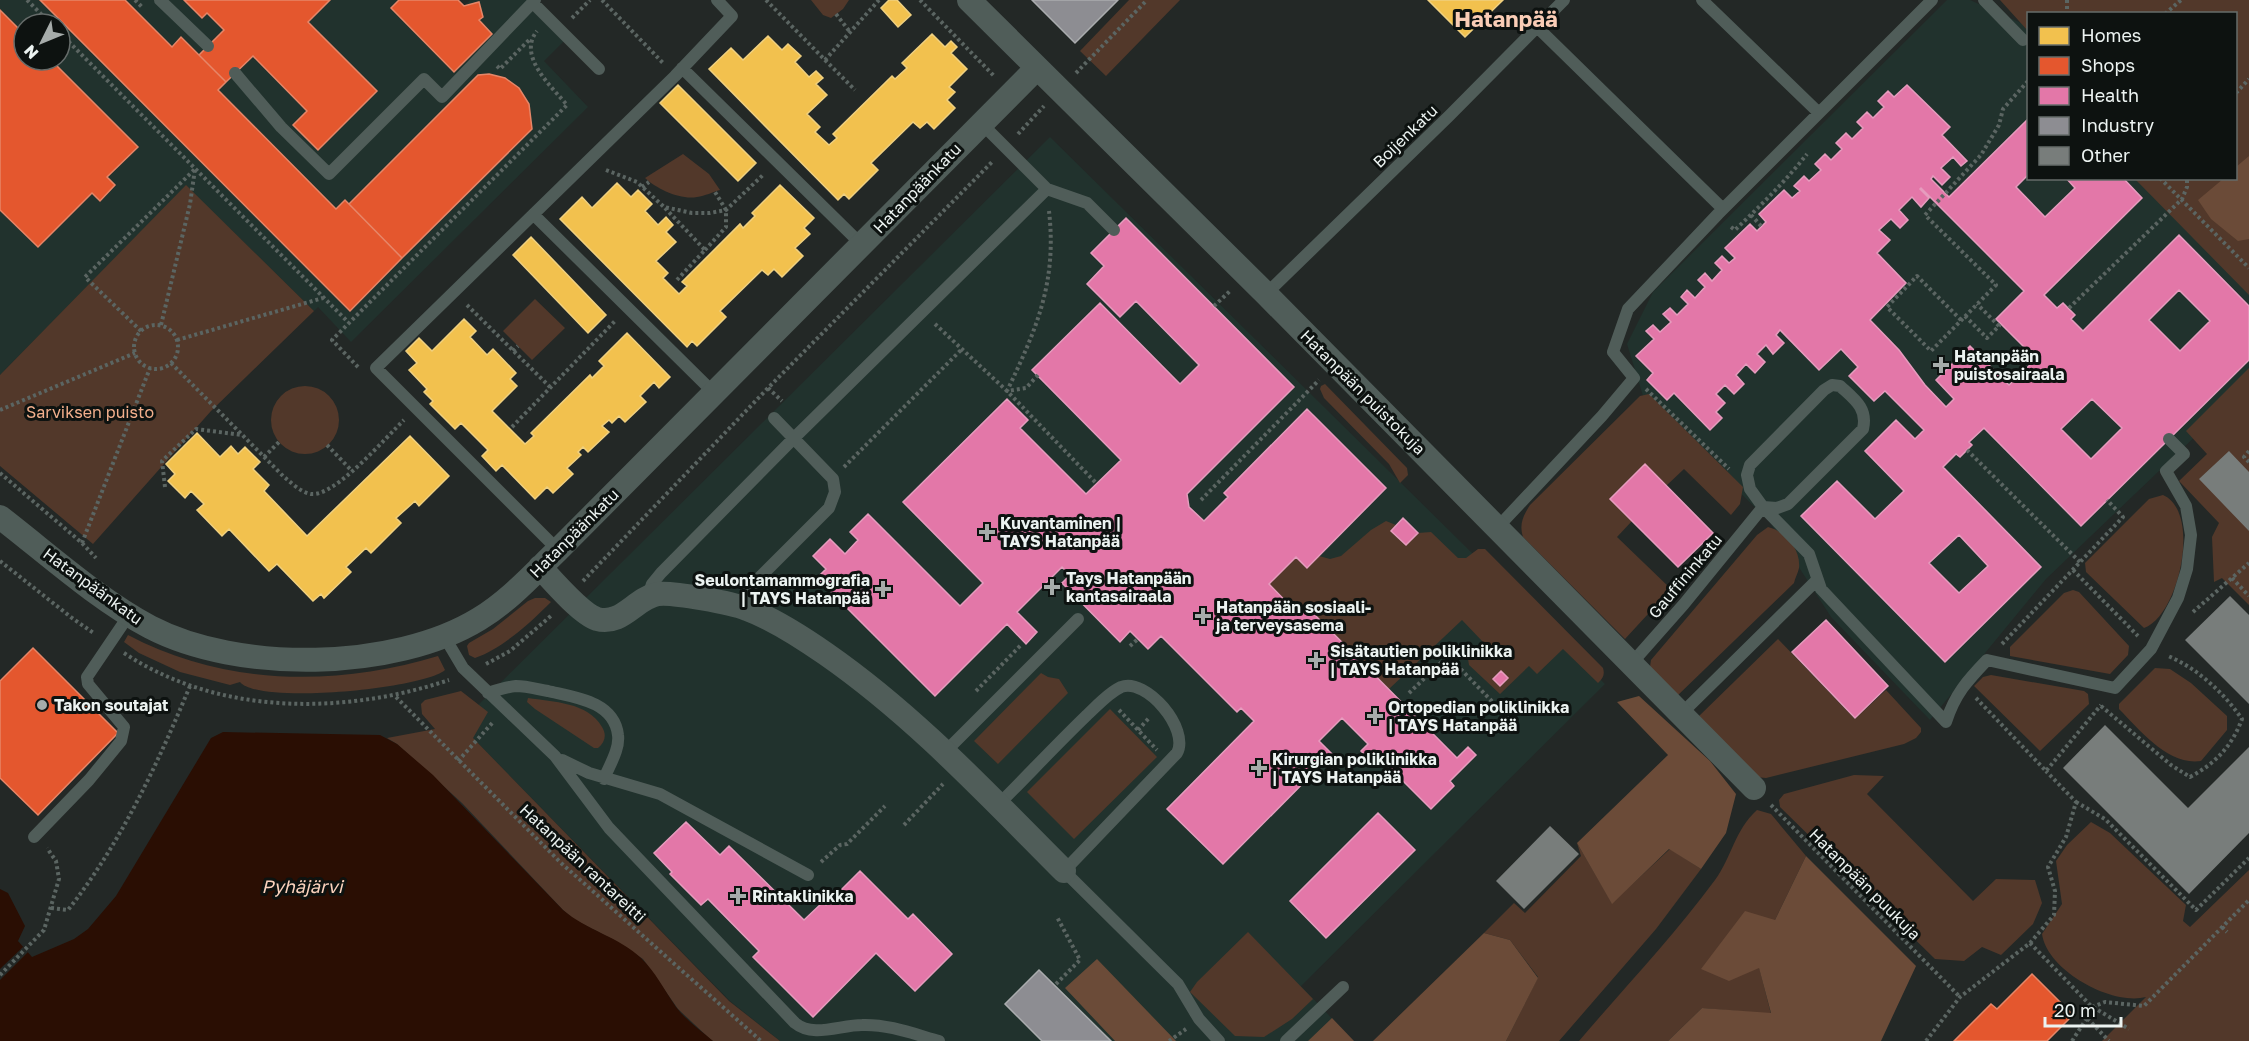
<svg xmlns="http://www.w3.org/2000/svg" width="2249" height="1041" font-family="'Golos Text',sans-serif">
  <rect width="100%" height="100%" fill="#232826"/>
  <!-- built -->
  <path fill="#21322d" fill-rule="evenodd" d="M0,0H458L464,6L470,0H537L571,34L544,61L588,107L351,342L318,307L314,311L186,186L0,375ZM24,24H60V60H24Z
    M1947,0H1970L2028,26V178L2179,179L2249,259V385L2046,579L1930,720L1831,617L1769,521L1644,399L1627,344L1653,292Z
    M1050,137L1605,684L1301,986L1343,1030L1332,1041H780L730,1001L459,724Z"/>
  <!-- green -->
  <path fill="#52382a" d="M811,0H849L843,9L831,18L823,15Z
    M1129,0H1180L1106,76L1080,51Z
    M2000,0H2249V295L2135,179L2236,178V14H2028V31Z
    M683,154L709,174L720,190C713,192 705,196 697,197C680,200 657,189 645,178Z
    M186,185L314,311L211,411L93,544L0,466V375Z
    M535,299L565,328L532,360L503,331Z
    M2249,368V605L2222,578L2214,582L2212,537L2219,523L2179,481L2207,454L2186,431Z
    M1325,384L1407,468L1408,475L1400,483L1389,464L1324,398L1320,389L1321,386Z
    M271 420a34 34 0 1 1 68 0a34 34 0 1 1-68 0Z
    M1649,394L1743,487L1740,504L1731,515L1684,469L1666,486L1645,464L1610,498L1632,521L1617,537L1671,589L1625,639L1523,537C1519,524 1523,516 1530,505L1640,396Z
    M2163,495C2202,512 2179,616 2144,628L2086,572L2085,563L2149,499Z
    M1386,521L1396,525L1391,531L1406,545L1418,533L1431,532L1458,558H1466L1478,549H1485L1603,668C1605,675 1603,678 1598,683L1563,649L1537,674L1529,666L1500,694L1469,665L1468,659L1483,642L1462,620L1389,689L1307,607L1299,615L1269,584L1296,557L1319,556L1330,559L1341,556L1371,530Z
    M1768,527C1785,531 1801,549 1799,568C1798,573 1795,578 1794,583L1676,697L1650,667L1651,660L1757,535Z
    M2073,590L2079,592L2129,646L2128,655L2110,674L2010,656V647L2064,593Z
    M535,598H545L551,602C530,623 503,648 475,658L469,655L467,646L469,643L493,629L528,601Z
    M128,635C225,686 335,687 438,656L445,670C423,689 258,705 240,682L230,685L180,672L139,653L124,642Z
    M1778,639L1855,719L1886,690L1921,728V732L1916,738L1904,744L1766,778L1756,777L1697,718Z
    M2155,668L2170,669L2191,683L2227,716V730L2201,761C2168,766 2140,730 2119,709V704Z
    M1041,673L1048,677L1059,679L1068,693L998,764L974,741Z
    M1991,675L2084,691L2088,694L2089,704L2040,751L1974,686L1983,677Z
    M461,691L488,712L473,738L729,1001L780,1041H713L710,1039L678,1009L643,959L614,940L575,920L563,910L462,803L397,744L387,738L435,729L422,714L421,704L425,700Z
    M528,698C553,702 588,702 602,727C607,735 605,742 598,748H594L535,709L527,702Z
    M1110,709L1157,757L1074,839L1027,792Z
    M1854,775L1884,776L1867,794L1973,901L1996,879L2035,880L2042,903L2033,924L2001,955L1982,947L1964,961L1935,959L1780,807L1779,800L1784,794Z
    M1757,810L1771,814L1806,856L1775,920L1759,967L1771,1014L1702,1008L1668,1041H1579C1624,988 1673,937 1715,880C1732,857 1734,831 1757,810Z
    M2091,822L2110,833L2186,905L2183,921L2190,927L2249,870V1041H2102L2146,997C2111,1006 2047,970 2042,934L2062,904L2056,861L2067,845Z
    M1577,843L1612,903L1670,849L1701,869L1656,929L1559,1041H1506L1538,977L1510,940L1484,933L1514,903L1525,913L1581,856Z
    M1248,932L1313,999L1292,1019L1264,1037L1235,1036L1190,992L1197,982Z"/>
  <!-- forest -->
  <path fill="#6b4b38" d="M2249,156V239L2238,241L2211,219L2198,200L2223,179L2236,178V167Z
    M1639,696L1710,761L1736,794L1726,833L1701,869L1669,849L1612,904L1577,843L1668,755L1617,702Z
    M1806,856L1916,966L1881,1041H1668L1702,1008L1771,1013L1759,968L1729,981L1701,969L1745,911L1775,920Z
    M1484,933L1510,940L1538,978L1506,1041H1373Z
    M1097,959L1176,1041H1115L1065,988Z
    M1332,1018L1354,1041H1308Z"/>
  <!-- water -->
  <path fill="#2a0e03" d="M223,732L380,735L397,744L433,775L563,910C586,930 619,937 641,958C655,971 665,991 676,1007C686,1020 700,1030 713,1041H0V889L8,893L25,926L18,941L32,957L74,939L88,929L116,896L211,738Z"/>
  <!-- pier -->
  <path fill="#232826" d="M23,947L28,952L0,980V969Z"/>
  <!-- homes -->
  <path fill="#f2c14e" stroke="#f0d07f" stroke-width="1.5" d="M889,0H897L911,15L898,27L881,8Z
    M1428,0H1503L1465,37Z
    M932,34L945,47L951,41L957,47L951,53L967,69L949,87L955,92L947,100L955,108L934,129L927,122L920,128L913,122L871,163L878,170L849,199L844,194L838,200L709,69L731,48L743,60L768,36L782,50L788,44L801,56L795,62L809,77L816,71L823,78L816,84L827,95L807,114L820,127L815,132L829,145L837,138L833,134L892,76L895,79L907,68L902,63Z
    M678,85L756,163L738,181L660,103Z
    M617,183L631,197L638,190L652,204L645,211L658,225L666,217L673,225L666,232L676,242L656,261L668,273L663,278L679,294L687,286L682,282L740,224L743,228L755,216L752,213L780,185L814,218L804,228L810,234L795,248L803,256L782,277L774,269L768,275L762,270L720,311L726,317L697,346L692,341L687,347L560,219L582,197L592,208Z
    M531,237L606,315L588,333L513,255Z
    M464,319L476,331L470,337L487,355L493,349L516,373L510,379L517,386L492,411L525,444L534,436L531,433L590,375L592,378L604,366L599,361L627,333L670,377L659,388L654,382L640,396L646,402L625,422L619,416L612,423L609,420L602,426L609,432L588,452L583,447L578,452L581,455L567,468L573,474L553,493L547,487L535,499L502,465L496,471L482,456L488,450L461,423L455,429L430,404L433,401L424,392L427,389L409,370L417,363L406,351L419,338L432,351Z
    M197,433L220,457L231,446L238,454L245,447L260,462L253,469L269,485L264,491L307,536L410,436L449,476L419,506L415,501L396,518L401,523L371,553L366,548L346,567L351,572L324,598L321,594L313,601L277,564L269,571L229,529L222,536L197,510L204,504L191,491L185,498L168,481L175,474L166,464Z"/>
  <!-- shops -->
  <path fill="#e4572e" stroke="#e68668" stroke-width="1.5" d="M40,0H125L172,47L181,37L226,82L218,90L336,209L345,200L402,258L350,311Z
    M184,0H330L308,22L377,91L318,150L293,125L307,111L253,56L226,82L199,55L224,30L207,13L202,18Z
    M399,0H458L464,6L479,2L483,17L479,20L492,34L454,72L391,8Z
    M0,10L24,34V60H51L138,147L107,177L115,185L100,201L92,193L38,247L0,210Z
    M489,74L505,78L519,88L529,104L532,129L402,258L349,204L478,75Z
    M33,648L118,733L38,815L0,778V681Z
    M2032,974L2073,1015L2047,1041H1954L1991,1004L1997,1009Z"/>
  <!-- health -->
  <path fill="#e377a8" stroke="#e69cbe" stroke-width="1.5" fill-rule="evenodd" d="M1907,85L1950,127L1942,135L1967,161L1961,166L1953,157L1941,168L1950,177L1942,185L1933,176L1931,179L1949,197L2028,119V175L2016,187L2045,217L2075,188L2066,178H2123L2142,198L2044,295L2057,308L2063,303L2075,315L2071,319L2083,331L2179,235L2249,306V360L2081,526L1984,428L1969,442L1972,445L1960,457L1956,454L1943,467L2041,567L1945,662L1801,516L1837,481L1875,519L1904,491L1865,451L1896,420L1915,439L1924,430L1885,391L1874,401L1849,376L1858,367L1841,349L1819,370L1780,330L1776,335L1784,343L1773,354L1766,345L1757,354L1765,362L1755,373L1746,364L1736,375L1744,384L1734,394L1725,385L1716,394L1725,403L1716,412L1722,418L1710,430L1674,393L1667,400L1647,380L1653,373L1636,356L1654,339L1646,331L1653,325L1660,332L1671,322L1663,314L1670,308L1677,315L1688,304L1681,297L1687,290L1695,298L1705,287L1698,280L1705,273L1712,281L1722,270L1715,263L1722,256L1729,263L1735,258L1725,248L1750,224L1757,231L1766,222L1759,214L1784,190L1792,198L1800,191L1794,186L1804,176L1809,181L1821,170L1815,164L1825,154L1831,160L1842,149L1836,143L1846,133L1852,139L1863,128L1857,122L1867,112L1873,118L1884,107L1878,101L1888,91L1894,97ZM1921,188L2024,291L1996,319L2036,359L2009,385L1970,346L1936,380L1954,399L1946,407L1925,385L1899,350L1870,320L1906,283L1877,253L1890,240L1879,230L1891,219L1900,228L1908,220L1899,210L1912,197L1921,207L1929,198L1920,189ZM2179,290L2210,321L2180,351L2149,320ZM2092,399L2122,428L2091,459L2061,429ZM1959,535L1988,566L1959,593L1929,563Z
    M1126,218L1294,387L1187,494L1189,507L1204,521L1228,497L1224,493L1307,409L1386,488L1307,568L1296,557L1269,584L1299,615L1307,607L1457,758L1468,747L1476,755L1450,781L1454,786L1431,809L1378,756L1372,762L1361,751L1368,744L1342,718L1319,741L1332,754L1223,864L1167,809L1254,721L1241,708L1237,712L1161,636L1148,649L1130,631L1120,642L1062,583L1070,575L1062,567L1017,612L1037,632L1026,644L1007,624L935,696L817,578L826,569L813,556L830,539L845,554L858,540L850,532L868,514L960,606L983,583L903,502L1007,399L1028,420L1020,428L1086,494L1121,460L1032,370L1100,303L1180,384L1199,365L1136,301L1120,317L1087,284L1104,266L1091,253Z
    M1645,464L1713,533L1678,567L1610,499Z
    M1403,518L1418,533L1406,545L1391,531Z
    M1826,620L1888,686L1855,718L1792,652Z
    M1501,671L1508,678L1500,686L1493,679Z
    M1378,813L1415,850L1326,938L1290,901Z
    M686,822L720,855L729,846L804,920L823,902L826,905L860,871L908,919L913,914L952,954L915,991L876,953L813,1017L753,957L759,951L708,899L701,905L670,874L672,872L654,853Z"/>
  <!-- industry -->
  <path fill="#8d8d92" stroke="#aaacae" stroke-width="1.5" d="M1032,0H1118L1075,43Z
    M1039,970L1111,1041H1042L1005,1004Z"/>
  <!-- building -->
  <path fill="#787d7b" d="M2229,451L2249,472V531L2199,479Z
    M2230,596L2249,615V704L2185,640Z
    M2105,725L2188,808L2249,747V833L2189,894L2063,768Z
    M1550,826L1579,854L1524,909L1496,881Z"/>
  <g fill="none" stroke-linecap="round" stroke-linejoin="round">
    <!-- path -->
    <path stroke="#5b6562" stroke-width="4" stroke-dasharray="3 3" stroke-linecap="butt" d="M27,0L51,24
      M135,0L143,8
      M602,0L664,64
      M766,0L825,60L879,0
      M920,0L995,77
      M2067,0V14
      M836,14L850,32
      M2165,14L2181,0
      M572,18L590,0
      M60,33L348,322
      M825,60L855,90
      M497,66L500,69L530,39
      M1076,73L1147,0
      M2236,93L2249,79
      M1018,134L1044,106
      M606,170L637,182L664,207L692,213H710L726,210L764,174
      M2160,178L2249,268
      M642,187L649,182
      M665,208L705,250L676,281
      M1751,215L1762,227
      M1731,227L1735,230C1760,206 1785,182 1807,154
      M705,250L726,227V210L715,192
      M467,305L550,387
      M1214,306L1230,291
      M2069,308L2182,199L2187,187V178
      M1965,316L1987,338L1999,326L1977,304
      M1961,320L1917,276L1887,307L1931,351L1996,285L1925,215L1981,155L1999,125L2003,109L2028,81
      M935,324L1007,391L1097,484
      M161,325L190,204L195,169
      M134 347a22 22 0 1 1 44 0a22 22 0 1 1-44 0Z
      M141,331L85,277L195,169
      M177,340L323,298
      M513,351L518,346
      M171,363L284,477C292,483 300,492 311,494C335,497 386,437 404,420
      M358,367L332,340L567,105C551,86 517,56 537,31
      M1038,375L1026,388L1007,391C1037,328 1057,282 1049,211
      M768,388L782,401
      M1646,389L1729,469
      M0,410L135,353
      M512,427L615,321
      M327,445L352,471
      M1967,450L2080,562
      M2249,451L2244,457L2249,462
      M264,457L279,442
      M844,467L961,350
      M0,473L82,543L96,558
      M165,487L162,461L196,429L242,435
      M1201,500L1319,380
      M82,543L150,368
      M0,561L72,618L95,634
      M2073,570L2138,636
      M2232,578L2249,596
      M583,581L768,388L993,161
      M2193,612L2249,563
      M2002,644L2123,517L2107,500
      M1130,646L1138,639
      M124,653C219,716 344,715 449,680
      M486,664L510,651L552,615
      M976,691L1021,645
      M1409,693L1448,656L1511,721
      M396,697L560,862L761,1041
      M1976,698L2046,771L2101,705
      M2101,706L2171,765L2190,777C2216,763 2232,746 2242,719C2224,693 2197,668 2168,656
      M1119,710L1157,750
      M1138,730L1150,717
      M458,761L494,721
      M2076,802L2105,819L2196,910L2249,858
      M1771,805L1960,997
      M904,825L943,784
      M821,862L840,845L847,844L885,806
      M51,908L68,910C121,843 157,765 190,686
      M2222,927L2227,932
      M2030,943L2054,915L2055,891L2048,867L2066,837L2076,802L2046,771
      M0,975L44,930L59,879L56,861L47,848
      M1056,984L1080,960L1057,917
      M2092,1007L2105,1002L2144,1006L2249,900
      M2093,1007L2129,1029
      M1169,1041L1186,1029
      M1926,1041L1960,997L2030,943L2092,1007L2087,1018L2109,1041
      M2072,1041L2087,1018"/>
    <!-- service -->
    <path stroke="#505d59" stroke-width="12" d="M160,0L208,46
      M1702,0L1819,113
      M1984,0L2023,40
      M533,3L599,69
      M1537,27L1723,209
      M682,68L862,245
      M235,73L281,127L329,174L424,79L442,97L535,0
      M1047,189L1087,203L1114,230
      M534,215L715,394
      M1266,294L1449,116L1564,0
      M1763,507L1777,508L1788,504L1863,429C1868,408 1854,399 1840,386L1832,385L1824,390L1750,465L1747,475L1750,489L1763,507L1809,554L1821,589L1946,722C1955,694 1967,681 1987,660L2115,688L2151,649L2178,598L2187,569L2191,535L2186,506L2166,471L2184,454L2169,439
      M1497,528L1602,416L1634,378L1613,352L1628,309L1718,214L1932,0
      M558,550L376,368L675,76L732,16L717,0
      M648,596L652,584L661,573L794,438L1047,189L981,123
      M747,609L745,596L748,589L829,508L835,492L833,479L774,418
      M444,636L463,668L555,756L609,828L795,1023C813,1038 840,1025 862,1025C888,1024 914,1034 939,1041
      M1631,664L1684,604L1763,507
      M488,693C497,690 506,687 516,686C526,686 537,689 548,691C574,697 614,701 618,735C620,749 609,766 604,779
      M1681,714L1817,580
      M945,752L1078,619
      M562,760L589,773L660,794L808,875
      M999,804C1028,775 1056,745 1086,716C1097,706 1108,693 1121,687C1146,677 1190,729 1177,753L1064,871L1178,984L1199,1019L1219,1041
      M34,837L89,780L121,741L124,727L88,684L87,677L129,615
      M1286,1041L1343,987"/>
    <!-- minor -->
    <path stroke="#505d59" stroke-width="24" d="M969,0L1266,294L1754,788
      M0,517C48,554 96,598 150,627C238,673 394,671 479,619C509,601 533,574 558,550L1037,68
      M540,567C552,580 581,614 597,619C622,626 635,598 658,594C673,592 732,603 747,609C774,619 803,638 826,654C915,716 988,795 1064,871"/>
  </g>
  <!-- markers -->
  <g fill="#a6acaa" stroke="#0d1210" stroke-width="2">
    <path d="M1938 356h6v6h6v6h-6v6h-6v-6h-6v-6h6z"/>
    <path d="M984 523h6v6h6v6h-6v6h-6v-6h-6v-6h6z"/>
    <path d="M1049 578h6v6h6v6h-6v6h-6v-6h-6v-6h6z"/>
    <path d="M880 580h6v6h6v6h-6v6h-6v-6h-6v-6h6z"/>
    <path d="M1200 607h6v6h6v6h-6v6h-6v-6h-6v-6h6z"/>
    <path d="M1313 651h6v6h6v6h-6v6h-6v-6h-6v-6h6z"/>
    <circle cx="42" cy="705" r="6"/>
    <path d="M1372 707h6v6h6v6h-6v6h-6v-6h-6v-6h6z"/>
    <path d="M1256 759h6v6h6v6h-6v6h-6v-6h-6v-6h6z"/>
    <path d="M735 887h6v6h6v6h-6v6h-6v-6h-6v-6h6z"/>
  </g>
  <g text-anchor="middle" stroke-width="6" stroke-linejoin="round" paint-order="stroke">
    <!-- street labels -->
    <g font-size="16" fill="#ecf3f1" stroke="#0d1210">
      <text transform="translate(1405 136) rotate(-44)" y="6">Boijenkatu</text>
      <text transform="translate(917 188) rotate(-46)" y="6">Hatanpäänkatu</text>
      <text transform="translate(1363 392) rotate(45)" y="6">Hatanpään puistokuja</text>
      <text transform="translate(574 533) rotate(-45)" y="6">Hatanpäänkatu</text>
      <text transform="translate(1685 576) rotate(-50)" y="6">Gauffininkatu</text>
      <text transform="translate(93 586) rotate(36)" y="6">Hatanpäänkatu</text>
      <text transform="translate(583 863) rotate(43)" y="6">Hatanpään rantareitti</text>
      <text transform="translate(1865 884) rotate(45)" y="6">Hatanpään puukuja</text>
    </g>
    <!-- poi labels -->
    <g font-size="16" font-weight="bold" fill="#ecf3f1" stroke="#0d1210" text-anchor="start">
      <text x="1954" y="362">Hatanpään<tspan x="1954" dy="18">puistosairaala</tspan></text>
      <text x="1000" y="529">Kuvantaminen |<tspan x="1000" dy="18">TAYS Hatanpää</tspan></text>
      <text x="1066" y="584">Tays Hatanpään<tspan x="1066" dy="18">kantasairaala</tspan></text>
      <text x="870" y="586" text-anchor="end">Seulontamammografia<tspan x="870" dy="18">| TAYS Hatanpää</tspan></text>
      <text x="1216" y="613">Hatanpään sosiaali-<tspan x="1216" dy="18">ja terveysasema</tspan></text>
      <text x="1330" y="657">Sisätautien poliklinikka<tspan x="1330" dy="18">| TAYS Hatanpää</tspan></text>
      <text x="54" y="711">Takon soutajat</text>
      <text x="1388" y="713">Ortopedian poliklinikka<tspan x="1388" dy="18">| TAYS Hatanpää</tspan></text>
      <text x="1272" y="765">Kirurgian poliklinikka<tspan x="1272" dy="18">| TAYS Hatanpää</tspan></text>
      <text x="752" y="902">Rintaklinikka</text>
    </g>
    <!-- park labels -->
    <g font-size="16" fill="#f2af8c" stroke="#0d1210">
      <text x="90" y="418">Sarviksen puisto</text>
    </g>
    <!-- water labels -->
    <g font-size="18" font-style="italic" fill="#fbd2bd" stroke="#0d1210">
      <text x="302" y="893">Pyhäjärvi</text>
    </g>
    <!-- district labels -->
    <g font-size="22" font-weight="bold" fill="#f9ccb5" stroke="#0d1210">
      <text x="1506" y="27">Hatanpää</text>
    </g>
  </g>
  <!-- legend -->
  <rect x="2027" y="12" width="210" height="168" fill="#0d1210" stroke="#666c6a" stroke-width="1.5"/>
  <rect x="2039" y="27" width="30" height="18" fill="#f2c14e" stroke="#666c6a" stroke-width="1.5"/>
  <text x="2081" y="42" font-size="18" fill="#ecf3f1">Homes</text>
  <rect x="2039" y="57" width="30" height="18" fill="#e4572e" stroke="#666c6a" stroke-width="1.5"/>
  <text x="2081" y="72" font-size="18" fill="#ecf3f1">Shops</text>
  <rect x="2039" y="87" width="30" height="18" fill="#e377a8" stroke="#666c6a" stroke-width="1.5"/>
  <text x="2081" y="102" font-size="18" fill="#ecf3f1">Health</text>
  <rect x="2039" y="117" width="30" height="18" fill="#8d8d92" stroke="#666c6a" stroke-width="1.5"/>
  <text x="2081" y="132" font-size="18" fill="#ecf3f1">Industry</text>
  <rect x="2039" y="147" width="30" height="18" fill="#787d7b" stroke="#666c6a" stroke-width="1.5"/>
  <text x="2081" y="162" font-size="18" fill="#ecf3f1">Other</text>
  <!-- north arrow -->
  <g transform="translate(42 42) rotate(227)"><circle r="28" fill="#0d1210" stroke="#666c6a" stroke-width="1.5"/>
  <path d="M0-4.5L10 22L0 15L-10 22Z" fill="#a6acaa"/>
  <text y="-9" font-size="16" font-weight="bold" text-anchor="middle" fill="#ecf3f1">N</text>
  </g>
  <!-- scale -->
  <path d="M2045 1017v9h76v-9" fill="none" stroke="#ecf3f1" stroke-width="3"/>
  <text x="2054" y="1017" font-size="18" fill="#ecf3f1" stroke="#0d1210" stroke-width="4.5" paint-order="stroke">20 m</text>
</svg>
